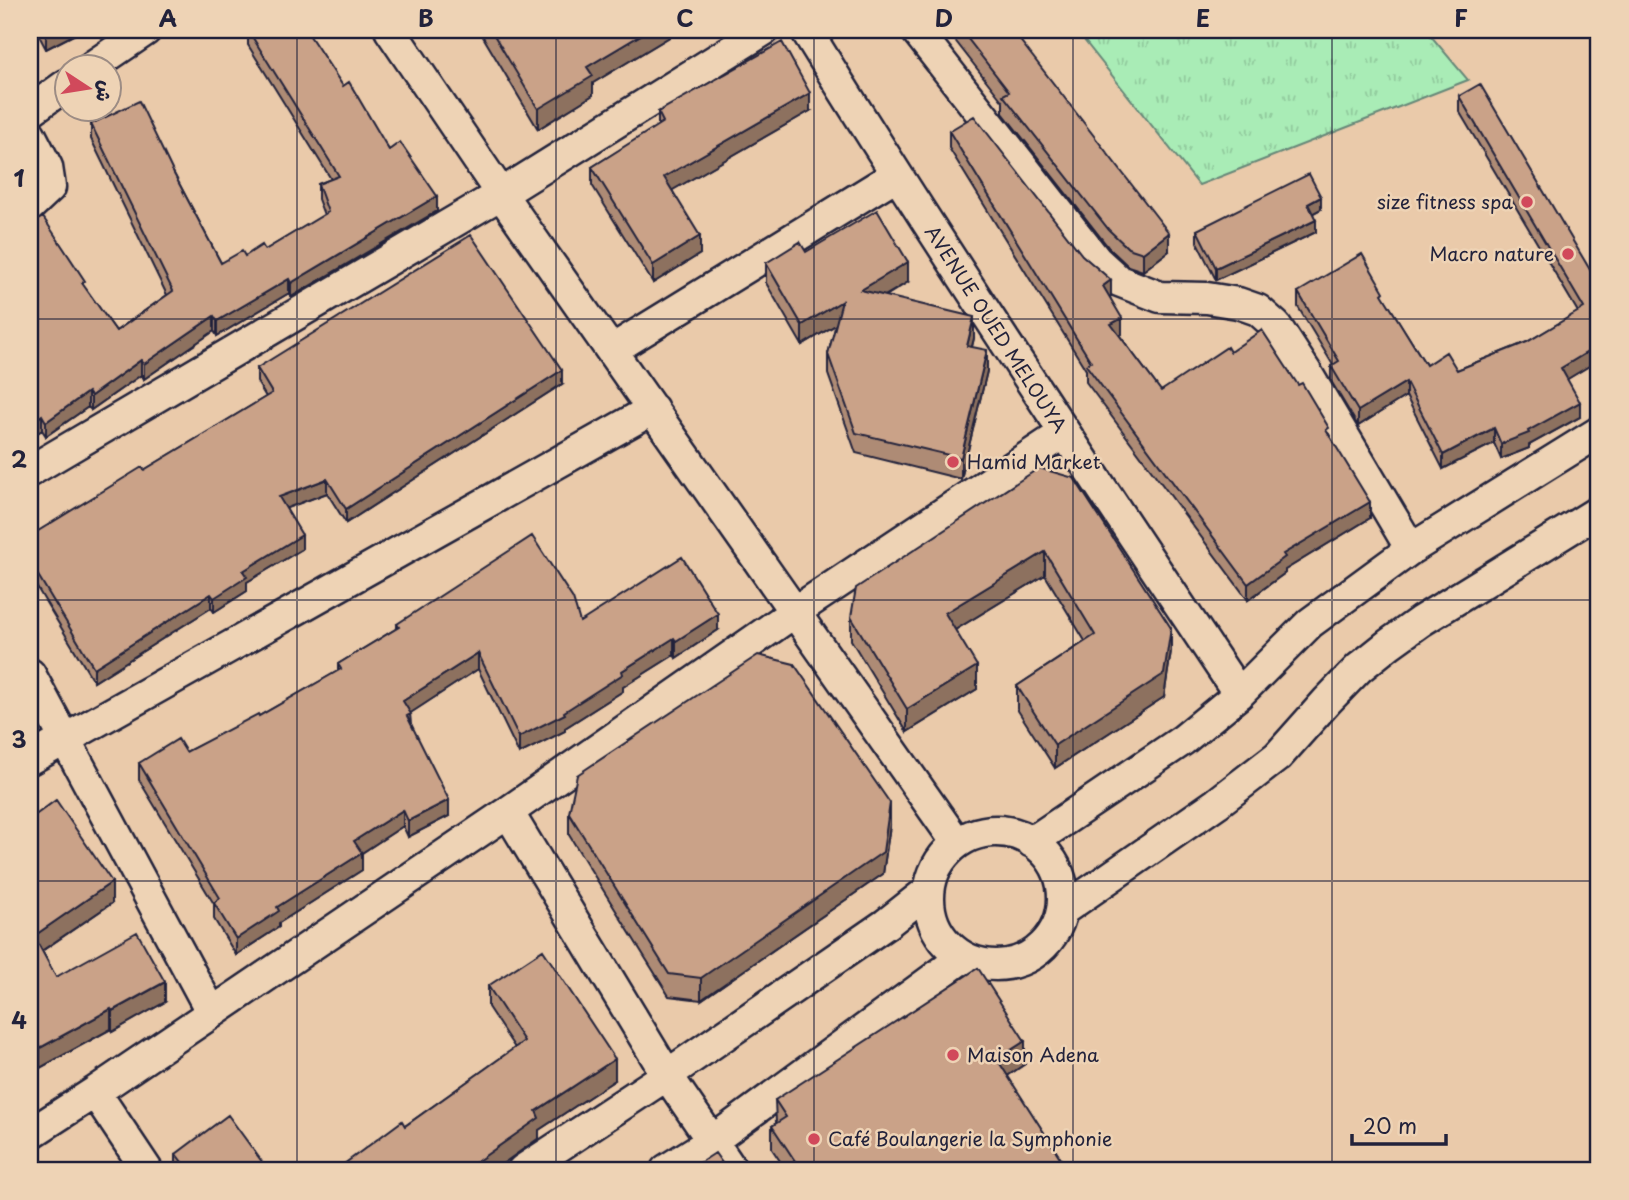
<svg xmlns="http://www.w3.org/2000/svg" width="1629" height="1200" font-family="'Playpen Sans','Playpen Sans Arabic',sans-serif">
  <defs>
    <pattern id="grass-tufts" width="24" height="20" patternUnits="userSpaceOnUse" patternTransform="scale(1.75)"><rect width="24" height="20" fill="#a9ecb6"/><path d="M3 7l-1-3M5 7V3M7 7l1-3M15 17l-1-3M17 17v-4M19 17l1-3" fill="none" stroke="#91ca9d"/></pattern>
  </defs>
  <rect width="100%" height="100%" fill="#eacaaa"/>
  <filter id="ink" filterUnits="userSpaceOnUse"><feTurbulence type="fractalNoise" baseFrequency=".0143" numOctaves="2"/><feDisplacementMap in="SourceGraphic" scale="14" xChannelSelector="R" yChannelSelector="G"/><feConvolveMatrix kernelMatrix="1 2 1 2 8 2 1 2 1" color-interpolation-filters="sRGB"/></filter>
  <g filter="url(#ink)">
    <!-- grass -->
    <path fill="url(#grass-tufts)" stroke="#668778" stroke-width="2" d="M1076,30H1426L1468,80L1199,185Z"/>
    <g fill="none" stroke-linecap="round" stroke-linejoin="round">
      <defs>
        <path id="minor" d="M390,30L501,194L957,843
          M806,30C945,255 1092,474 1239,694
          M916,30L1096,260L1119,281L1160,297L1207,298L1238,303L1258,310L1276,326L1306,372L1411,549
          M93,66L146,30
          M30,111L66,85
          M30,134L47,167L50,187L30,206
          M612,350L896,175
          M30,471L501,194L764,30
          M30,674L212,1013
          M30,759L653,409
          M508,812L667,1075L732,1170
          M929 898a67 67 0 1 1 134 0a67 67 0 1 1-134 0Z
          M1032,842L1183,740L1239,694L1310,623L1411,549L1599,432
          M1063,910L1217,803L1278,756L1327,701L1359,668L1389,644L1421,621L1599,511
          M95,1092L147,1170
          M30,1134L95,1092L508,812L796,611L1064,433
          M523,1170L667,1075L886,924L929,890
          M666,1170L712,1141L963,957"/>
      </defs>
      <!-- minor casing -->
      <use href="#minor" stroke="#22223b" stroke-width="35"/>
      <!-- minor -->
      <use href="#minor" stroke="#eed3b5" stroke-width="30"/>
    </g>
    <!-- wall -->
    <path fill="#ae8b75" stroke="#22223b" stroke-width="2" d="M36,30H83L46,49Z
      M248,30L343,86L389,150L437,211L291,297L289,293L217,336L214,331L144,379L141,375L91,410L88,407L46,436L42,430L30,438V225L85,288L116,331L167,295L91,139V124L173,172L221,263L265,250L324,215L318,199V184L331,179L248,45Z
      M479,30H681L593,83V95L538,129Z
      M947,30H1012L1169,251L1143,271L1128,266L1109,248L1003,113V102Z
      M1459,96L1599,285V360L1567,379L1580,417L1529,445V448L1501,459L1494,443L1443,469L1406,396L1358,426L1331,381V366L1333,365L1298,307V292L1384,298L1426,365L1457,370L1527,342L1578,312L1459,111Z
      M810,111L672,190L700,254L653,283L592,185V167L658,126V112Z
      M949,131L1111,296L1110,297L1122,334L1120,336L1161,391L1230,352L1329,434L1370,518L1285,570V573L1248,600L1086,382V370L949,148Z
      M1321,209L1313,213L1316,232L1216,280L1197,242V230Z
      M806,252L908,282L886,296L974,338L972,347L987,371L961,479L856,453L828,374V354L836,325L802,345L766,283V263Z
      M257,368L562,384L346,523L327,493L286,508L302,549L247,582V591L214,612L211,608L94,682L30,576V536L144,470L266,397L257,382Z
      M1039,468L1171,651L1164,697L1055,768L1017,709V686L1085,641L1045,575L955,630L977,689L907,732L851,640V617Z
      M580,622L718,630L676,658L674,655L623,687V691L565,728V731L519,754L478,669L410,713L411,724L449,816L408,837L403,826L362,853V870L279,923V927L236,955L214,919V904L139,780V763L186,752L259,716L338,671V664L397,628V624Z
      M569,813L890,825L883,874L701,1000L669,996L569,835Z
      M30,819L112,903L42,951L56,977L165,1002L112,1032L111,1029L40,1068L30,1050Z
      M488,986L615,1080L539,1130V1138L405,1126L515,1048L488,1007Z
      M1025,1064L1007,1076L1068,1170H786L772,1149V1126L776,1123L775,1100Z
      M176,1154L268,1170H176Z"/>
    <!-- shaded-wall -->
    <path fill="#8d715f" stroke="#22223b" stroke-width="2" d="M48,30H83L46,49V31Z
      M649,30H681L593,83V95L538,129V109L587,67Z
      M810,93V111L664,195V177Z
      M437,196V211L291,297V283Z
      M1321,197V209L1308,216V204Z
      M1316,220V232L1216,280V268Z
      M1169,233V251L1143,271V253Z
      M700,236V254L653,283V265Z
      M908,262V282L861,310V290Z
      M289,279V293L217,336V321Z
      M1111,280V296L1103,303V286Z
      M842,301V321L802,345V325Z
      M214,316V331L144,379V364Z
      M974,317V338L967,366V346Z
      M1122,318V334L1111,341V324Z
      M1599,345V360L1561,383V368Z
      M987,350V371L961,479V458Z
      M141,360V375L91,410V396Z
      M562,370V384L346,523V509Z
      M1406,382V396L1358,426V411Z
      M88,392V407L46,436V422Z
      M1580,402V417L1529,445V448L1501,459V444Z
      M42,415V430L30,438V424Z
      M1494,428V443L1443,469V455Z
      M327,479V493L279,511V497Z
      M1370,502V518L1285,570V573L1248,600V584L1283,554Z
      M302,535V549L247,582V591L214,612V598L243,571Z
      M1045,552V575L945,636V613Z
      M211,594V608L94,682V668Z
      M718,614V630L676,658V641Z
      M1171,628V651L1164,697L1055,768V745Z
      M674,638V655L623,687V691L565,728V731L519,754V737L564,712L622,671Z
      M478,653V669L403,718V701Z
      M977,666V689L907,732V709Z
      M449,800V816L408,837V821Z
      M890,803V825L883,874L701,1000V978Z
      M403,810V826L354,858V841Z
      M362,853V870L279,923V927L236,955V939L277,907Z
      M112,882V903L34,956V936Z
      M165,982V1002L112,1032V1011Z
      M111,1009V1029L40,1068V1048Z
      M1025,1041V1064L997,1083V1059Z
      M615,1059V1080L539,1130V1138L494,1170H465L536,1111Z"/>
    <!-- building -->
    <path fill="#caa288" stroke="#22223b" stroke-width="2" d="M248,30H306L343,86L349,82L389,150L400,142L437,196L291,283L289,279L217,321L214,316L144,364L141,360L91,396L88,392L46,422L42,415L30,424V225L43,217L85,281L82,283L116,331L173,291L91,124L139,101L173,172L221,263L242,251L245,256L262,245L265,250L328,212L318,184L339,176Z
      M491,30H649L587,67L593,76L538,109Z
      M961,30H1012L1169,233L1143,253L1128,248L1109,230L1003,95L1009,92Z
      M782,42L810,93L664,177L700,236L653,265L592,167L663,122L658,112Z
      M1480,84L1599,285V345L1561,368L1580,402L1528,431L1529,433L1501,444L1494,428L1443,455L1406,382L1358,411L1331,366L1339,361L1298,292L1362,254L1384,292L1382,294L1426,365L1446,352L1457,370L1527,342L1584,308L1459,96Z
      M974,116L1082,255L1111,280L1103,286L1122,318L1111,324L1161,391L1227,347L1230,352L1262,330L1298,385L1302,383L1329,428L1326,430L1370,502L1283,554L1285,557L1248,584L1086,365L1091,362L949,131Z
      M1309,174L1321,197L1308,204L1316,220L1216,268L1197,230Z
      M877,210L908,262L861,290L974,317L967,346L987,350L961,458L856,433L828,354L842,301L802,325L766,263L800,242L806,252Z
      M471,235L562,370L346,509L327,479L279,497L302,535L243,571L247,577L214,598L211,594L94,668L30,562V536L142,467L144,470L272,393L257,368Z
      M1039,468L1074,478L1171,628L1164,674L1055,745L1017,686L1095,635L1045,552L945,613L977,666L907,709L851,617L856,588Z
      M532,536L573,599L580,622L682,557L718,614L676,641L674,638L622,671L623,674L564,712L565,714L519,737L478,653L403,701L411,714L407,716L449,800L408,821L403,810L354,841L362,853L277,907L279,911L236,939L214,903L220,898L139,763L178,739L186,752L258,714L259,716L341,669L338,664L399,627L397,624Z
      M758,655L794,664L890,803L883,852L701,978L669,974L569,813L577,775Z
      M56,800L112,882L34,936L56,977L137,932L165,982L112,1011L111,1009L40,1048L30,1029V819Z
      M543,950L615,1059L536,1111L539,1118L465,1170H336L402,1121L405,1126L524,1041L488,986Z
      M978,968L1025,1041L997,1059L1068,1170H801L772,1126L786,1117L775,1100Z
      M228,1115L268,1170H188L176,1154Z
      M715,1153L727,1170H659L669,1164L673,1162L692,1168Z
      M117,1166L120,1170H111Z"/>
  </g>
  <!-- grid -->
  <path fill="none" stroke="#22223b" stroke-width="2" stroke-opacity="0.55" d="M297,30V1170M556,30V1170M814,30V1170M1073,30V1170M1332,30V1170M30,319H1599M30,600H1599M30,881H1599"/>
  <!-- markers -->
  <g fill="#d1495b" stroke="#eed3b5" stroke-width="2.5">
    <circle cx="1527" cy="202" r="7"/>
    <circle cx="1568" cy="254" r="7"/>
    <circle cx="953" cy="462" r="7"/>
    <circle cx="953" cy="1055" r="7"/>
    <circle cx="814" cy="1139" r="7"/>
  </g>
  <g text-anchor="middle" stroke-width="5" stroke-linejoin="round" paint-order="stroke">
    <!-- poi labels -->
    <g font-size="19" fill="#22223b" stroke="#eed3b5" text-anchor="start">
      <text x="1513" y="209" text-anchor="end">size fitness spa</text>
      <text x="1554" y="261" text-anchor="end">Macro nature</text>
      <text x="967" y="469">Hamid Market</text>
      <text x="967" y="1062">Maison Adena</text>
      <text x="828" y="1146">Café Boulangerie la Symphonie</text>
    </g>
    <!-- street labels -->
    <g font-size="19" fill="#22223b" stroke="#eed3b5">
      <text transform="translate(996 329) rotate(57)" y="7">AVENUE OUED MELOUYA</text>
    </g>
  </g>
  <!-- margin -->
  <rect width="1629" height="1200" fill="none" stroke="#eed3b5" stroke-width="77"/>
  <!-- north arrow -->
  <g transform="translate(88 88) rotate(102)"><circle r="33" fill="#eed3b5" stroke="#9c8c84" stroke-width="2"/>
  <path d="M0-5L12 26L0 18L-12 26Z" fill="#d1495b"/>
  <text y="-10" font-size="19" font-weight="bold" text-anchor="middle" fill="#22223b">ش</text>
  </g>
  <!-- scale -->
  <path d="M1352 1134v10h94v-10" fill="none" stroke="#22223b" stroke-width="3.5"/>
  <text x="1363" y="1134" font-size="21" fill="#22223b" stroke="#eed3b5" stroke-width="5" paint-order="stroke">20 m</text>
  <rect x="38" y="38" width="1552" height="1124" fill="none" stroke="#22223b" stroke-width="2.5"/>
  <g font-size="23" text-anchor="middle" font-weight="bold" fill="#22223b">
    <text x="168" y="27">A</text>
    <text x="426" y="27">B</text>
    <text x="685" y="27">C</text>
    <text x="944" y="27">D</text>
    <text x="1203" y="27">E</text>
    <text x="1461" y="27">F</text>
    <text x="19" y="187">1</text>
    <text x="19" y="468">2</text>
    <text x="19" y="748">3</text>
    <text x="19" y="1029">4</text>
  </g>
</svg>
